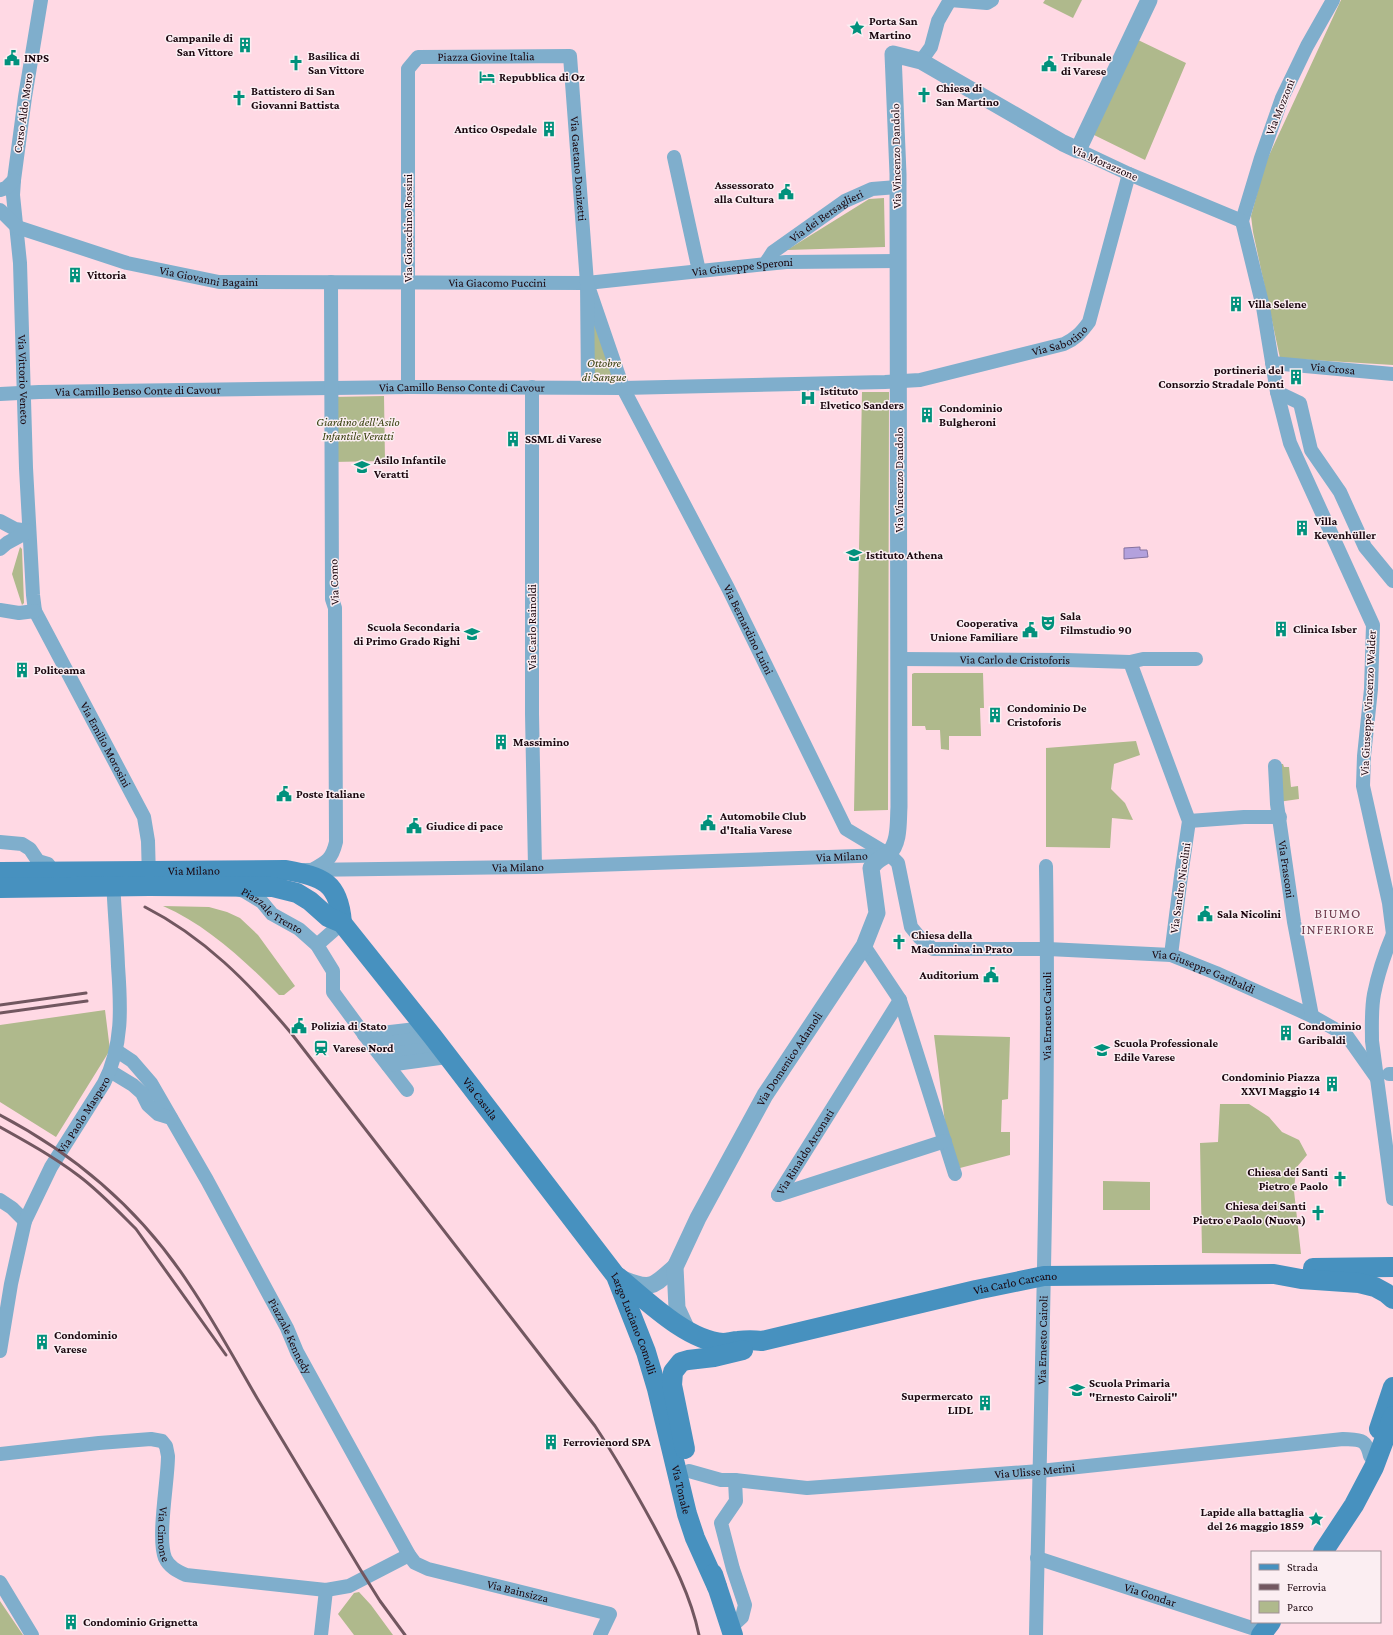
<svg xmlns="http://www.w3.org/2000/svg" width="1393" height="1635" font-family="'Crimson Pro',serif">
  <rect width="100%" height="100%" fill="#ffd9e4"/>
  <!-- green -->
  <path fill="#afb98c" d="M1045,0H1082L1073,18L1043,3Z
    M1341,0H1393V365L1280,358L1253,232L1251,216L1265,164Z
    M1136,39L1186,63L1145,160L1092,134Z
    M884,198L885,247L787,250L869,199Z
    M590,296L621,377L604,384L590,383Z
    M862,392H889L888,810L854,811Z
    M384,396L385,461L332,462L331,397Z
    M20,547L22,549L24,603L22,605L12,574Z
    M914,673H983L984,708H980L981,736H949V750L941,749L940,730H926L925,726H912V674Z
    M1136,741L1140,755L1114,764L1111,789L1125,803L1133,820L1112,818L1110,848L1046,847V748Z
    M1276,764H1283L1284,767H1289L1291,787L1298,786L1299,799L1278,802Z
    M163,906L209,907L227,912L240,918L258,935L295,986L284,995H279C245,961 207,925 163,906Z
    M105,1010L110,1050L56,1137L0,1102V1025Z
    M934,1035L1010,1037L1008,1099L1002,1100L1001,1132H1010V1155L960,1168L946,1131Z
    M1220,1104H1249L1269,1117L1282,1132L1299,1140L1307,1155L1296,1168L1294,1191L1301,1254L1202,1253L1200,1143L1218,1142Z
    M1103,1181L1150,1182V1210H1103Z
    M359,1592L371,1605L393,1635H354L338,1614L354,1593Z
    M0,1601L23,1635H0Z"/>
  <!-- water -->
  <path fill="#b3a1dd" stroke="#85729f" d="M1140,547V550H1147L1148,557L1124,559V548Z"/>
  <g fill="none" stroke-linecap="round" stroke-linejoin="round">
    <!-- minor -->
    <g stroke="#7faecc" stroke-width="14">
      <path id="s1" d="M41,0L25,97L14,180L13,195L20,263L26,468L33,595L35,611L144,817L148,841L149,879"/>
      <path d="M950,0L987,3L992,0"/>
      <path d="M1333,0L1307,46L1282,98L1261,158L1242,221L1263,307L1277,392L1290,443L1373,625L1371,689L1364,756L1363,786L1389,903L1393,934"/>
      <path d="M921,61L931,47L938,21L950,0"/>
      <path d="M1078,150L1129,174L1242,221"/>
      <path d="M674,157L699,271"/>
      <path d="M0,190L6,188L14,180"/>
      <path id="s2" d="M0,210L17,227L127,263L219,282L587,283L786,262L898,261"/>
      <path id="s3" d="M765,264L773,252L845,201L872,189L897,187"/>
      <path id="s4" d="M587,283L623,388L728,588L846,829L891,856L898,863L911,927L920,938L933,949H1048L1171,955L1216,973L1312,1016L1347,1036L1376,1077"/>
      <path id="s5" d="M1272,363L1393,374"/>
      <path id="s6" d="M410,387L408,381V69L418,57L570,56L587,283L588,387"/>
      <path d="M532,387V714L535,867"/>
      <path d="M1277,392L1300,403L1311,450L1340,492L1365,547L1393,581"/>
      <path id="s7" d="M0,394L39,392L410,387L623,388L885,382L920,380L1064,344C1075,339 1081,333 1089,322L1129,174"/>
      <path d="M0,521L15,529L29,531"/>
      <path d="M0,549L7,543L29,531"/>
      <path d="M0,610L19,613L35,611"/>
      <path id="s8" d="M900,659L1066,660L1130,662L1143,659H1196"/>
      <path d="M1130,662L1189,821L1181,876L1171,955"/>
      <path id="s9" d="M1275,766L1277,804L1294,922L1312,1016"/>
      <path d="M1189,821L1244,817H1280"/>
      <path d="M0,842L22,844L30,849L38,861L48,864L53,871"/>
      <path id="s10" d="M304,870L535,867L887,855"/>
      <path d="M312,870C327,862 332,859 336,842L335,608L332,599L331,282"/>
      <path id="s11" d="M237,889L244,891L262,902L272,914L299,929L317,945L333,971V992L372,1045L407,1090"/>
      <path d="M1393,934C1385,953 1378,974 1374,994C1371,1010 1372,1026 1372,1041L1393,1199"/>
      <path d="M317,945L342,923"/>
      <path d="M864,946L900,1000L955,1174"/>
      <path d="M364,1035L425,1028"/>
      <path d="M372,1045L433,1037"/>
      <path id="s12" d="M117,1051L132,1061L151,1083L207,1180L287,1328L297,1352L409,1555L415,1563L428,1569L610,1614L600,1635"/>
      <path d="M381,1056L440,1047"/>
      <path d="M388,1065L447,1057"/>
      <path d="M110,1071L133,1085L142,1093L148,1105L158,1114L171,1118"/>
      <path d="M1389,1074H1393"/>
      <path id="s13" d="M778,1195L900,1000"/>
      <path d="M778,1195L945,1141"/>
      <path d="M0,1200L12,1208L25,1221"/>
      <path id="s14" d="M0,1351L11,1284L25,1221L51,1167L104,1083C123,1046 121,1007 118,966C117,937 114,907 113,878"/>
      <path id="s15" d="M0,1454L99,1443L151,1439L162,1441L166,1446L168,1456C168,1481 157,1537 165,1558C169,1567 177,1571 186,1575L326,1590L349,1586L409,1555"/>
      <path id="s16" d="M689,1471L721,1480H735L807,1488L1040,1471L1343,1439C1360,1440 1366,1438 1370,1456"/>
      <path id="s17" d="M1037,1558L1264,1632"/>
      <path d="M0,1582L32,1635"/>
      <path d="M730,1628L742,1617L745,1605L733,1569L721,1523L736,1501L735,1480"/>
      <path d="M321,1635L326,1590"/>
      <path id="s18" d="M1036,1635C1041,1379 1050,1122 1046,866"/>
    </g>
    <!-- tertiary -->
    <g stroke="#7faecc" stroke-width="17">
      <path d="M623,1279C652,1291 653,1286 675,1267"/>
      <path id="s19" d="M688,1332L677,1308L675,1267L677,1263L698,1218L765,1095L864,946L877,913L871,868C879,857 880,860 888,854C900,844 898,821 899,807L898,174L893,54L921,61L1063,143L1078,150L1149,0"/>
    </g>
    <!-- secondary -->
    <g stroke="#4791bf" stroke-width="20">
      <path id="s20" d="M0,872L286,870C323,877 339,882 342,923"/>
      <path id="s21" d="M0,888L149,886L273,887L297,893L310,901L328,917L342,923L433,1037L616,1276L646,1352L657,1389L687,1514L695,1538L717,1587"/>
      <path d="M1313,1268L1393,1267"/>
      <path id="s22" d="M618,1277C645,1299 687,1341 723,1343C728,1343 733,1341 738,1341C746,1340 754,1340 762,1341L976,1290L1044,1276L1274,1274L1301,1279L1359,1283L1375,1287L1386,1293L1393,1299"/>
      <path d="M1379,1429L1393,1387"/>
      <path d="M685,1449L672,1385L673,1372L681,1362L688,1360L714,1357L743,1350"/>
      <path d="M1323,1552L1354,1505L1374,1467L1393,1416"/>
      <path d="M713,1574L733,1635"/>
      <path d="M1261,1635L1271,1622"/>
    </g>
    <!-- rail -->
    <path stroke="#725760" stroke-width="3" d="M145,907C204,937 249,983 291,1033L595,1426C616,1458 635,1491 654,1526C672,1560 691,1596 699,1635
      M0,1005L86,993
      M0,1013L87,1001
      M0,1115C76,1155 142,1212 189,1284C214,1321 235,1360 257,1398C291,1455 326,1512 360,1569L380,1601L405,1635
      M0,1127C27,1142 54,1157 79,1176C99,1191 118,1211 136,1229L226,1355"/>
  </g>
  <!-- icons -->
  <defs>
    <symbol id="sight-bare" viewBox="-9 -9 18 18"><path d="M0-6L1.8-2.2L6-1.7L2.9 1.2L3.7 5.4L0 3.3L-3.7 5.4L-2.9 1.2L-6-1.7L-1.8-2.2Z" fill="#01917c" stroke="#fbeef2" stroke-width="2.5" paint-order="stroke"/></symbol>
    <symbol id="building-bare" viewBox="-9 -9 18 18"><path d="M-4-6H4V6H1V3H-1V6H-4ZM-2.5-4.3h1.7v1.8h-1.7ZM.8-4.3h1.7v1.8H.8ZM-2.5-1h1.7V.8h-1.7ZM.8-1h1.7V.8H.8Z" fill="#01917c" stroke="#fbeef2" stroke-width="2.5" paint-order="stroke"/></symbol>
    <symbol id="civic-bare" viewBox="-9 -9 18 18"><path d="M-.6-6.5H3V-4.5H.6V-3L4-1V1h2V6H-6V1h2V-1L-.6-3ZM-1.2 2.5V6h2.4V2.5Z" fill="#01917c" stroke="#fbeef2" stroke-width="2.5" paint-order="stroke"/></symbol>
    <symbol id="church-bare" viewBox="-9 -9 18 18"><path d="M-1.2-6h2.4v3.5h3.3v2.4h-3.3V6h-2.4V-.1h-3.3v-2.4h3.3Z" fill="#01917c" stroke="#fbeef2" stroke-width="2.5" paint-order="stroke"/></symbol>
    <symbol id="hotel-bare" viewBox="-9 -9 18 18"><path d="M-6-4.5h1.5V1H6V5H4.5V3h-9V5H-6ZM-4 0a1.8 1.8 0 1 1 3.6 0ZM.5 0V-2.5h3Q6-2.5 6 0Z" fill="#01917c" stroke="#fbeef2" stroke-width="2.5" paint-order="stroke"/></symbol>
    <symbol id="hospital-bare" viewBox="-9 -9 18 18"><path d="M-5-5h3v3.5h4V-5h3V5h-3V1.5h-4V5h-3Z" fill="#01917c" stroke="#fbeef2" stroke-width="2.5" paint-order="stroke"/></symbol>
    <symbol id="school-bare" viewBox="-9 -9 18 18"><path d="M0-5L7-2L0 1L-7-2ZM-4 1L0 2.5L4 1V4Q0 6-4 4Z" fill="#01917c" stroke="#fbeef2" stroke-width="2.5" paint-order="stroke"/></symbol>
    <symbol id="theatre-bare" viewBox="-9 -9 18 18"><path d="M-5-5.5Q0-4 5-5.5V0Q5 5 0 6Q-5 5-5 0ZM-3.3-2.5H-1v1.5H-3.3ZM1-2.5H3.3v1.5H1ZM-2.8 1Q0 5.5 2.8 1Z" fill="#01917c" stroke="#fbeef2" stroke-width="2.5" paint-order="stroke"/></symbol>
    <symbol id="station-bare" viewBox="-9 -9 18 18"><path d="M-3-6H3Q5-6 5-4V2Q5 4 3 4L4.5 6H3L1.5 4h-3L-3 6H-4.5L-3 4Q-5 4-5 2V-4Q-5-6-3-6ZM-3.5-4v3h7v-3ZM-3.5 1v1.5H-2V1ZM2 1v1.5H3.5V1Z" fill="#01917c" stroke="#fbeef2" stroke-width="2.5" paint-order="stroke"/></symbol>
  </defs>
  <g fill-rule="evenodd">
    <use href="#sight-bare" x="846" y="17" width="22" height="22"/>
    <use href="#building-bare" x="234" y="34" width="22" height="22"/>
    <use href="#civic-bare" x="1" y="47" width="22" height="22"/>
    <use href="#church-bare" x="285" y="52" width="22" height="22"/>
    <use href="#civic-bare" x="1038" y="53" width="22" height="22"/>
    <use href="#hotel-bare" x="476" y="66" width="22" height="22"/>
    <use href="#church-bare" x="913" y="84" width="22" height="22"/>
    <use href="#church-bare" x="228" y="87" width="22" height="22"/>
    <use href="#building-bare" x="538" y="118" width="22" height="22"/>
    <use href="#civic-bare" x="775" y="181" width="22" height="22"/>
    <use href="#building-bare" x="64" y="264" width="22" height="22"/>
    <use href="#building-bare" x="1225" y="293" width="22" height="22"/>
    <use href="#building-bare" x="1285" y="366" width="22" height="22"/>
    <use href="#hospital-bare" x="797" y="387" width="22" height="22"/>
    <use href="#building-bare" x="916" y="404" width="22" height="22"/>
    <use href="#building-bare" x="502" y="428" width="22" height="22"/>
    <use href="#school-bare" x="351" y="456" width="22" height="22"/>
    <use href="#building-bare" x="1291" y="517" width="22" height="22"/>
    <use href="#school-bare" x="843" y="544" width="22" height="22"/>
    <use href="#theatre-bare" x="1037" y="612" width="22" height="22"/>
    <use href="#building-bare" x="1270" y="618" width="22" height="22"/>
    <use href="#civic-bare" x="1019" y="619" width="22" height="22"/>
    <use href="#school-bare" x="461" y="623" width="22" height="22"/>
    <use href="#building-bare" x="11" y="659" width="22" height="22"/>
    <use href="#building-bare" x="984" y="704" width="22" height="22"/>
    <use href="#building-bare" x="490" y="731" width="22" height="22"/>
    <use href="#civic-bare" x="273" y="783" width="22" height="22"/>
    <use href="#civic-bare" x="697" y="812" width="22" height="22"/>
    <use href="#civic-bare" x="403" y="815" width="22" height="22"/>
    <use href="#civic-bare" x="1194" y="903" width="22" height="22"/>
    <use href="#church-bare" x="888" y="931" width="22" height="22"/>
    <use href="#civic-bare" x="980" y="964" width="22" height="22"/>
    <use href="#civic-bare" x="288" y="1015" width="22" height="22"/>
    <use href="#building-bare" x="1275" y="1022" width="22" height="22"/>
    <use href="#station-bare" x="310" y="1037" width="22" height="22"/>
    <use href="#school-bare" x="1091" y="1039" width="22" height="22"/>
    <use href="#building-bare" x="1321" y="1073" width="22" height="22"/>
    <use href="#church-bare" x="1329" y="1168" width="22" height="22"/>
    <use href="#church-bare" x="1307" y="1202" width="22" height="22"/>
    <use href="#building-bare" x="31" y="1331" width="22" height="22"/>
    <use href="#school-bare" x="1066" y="1379" width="22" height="22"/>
    <use href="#building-bare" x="974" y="1392" width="22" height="22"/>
    <use href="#building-bare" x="540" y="1431" width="22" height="22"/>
    <use href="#sight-bare" x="1305" y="1508" width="22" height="22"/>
    <use href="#building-bare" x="60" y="1611" width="22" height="22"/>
  </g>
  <g text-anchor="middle" stroke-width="3" stroke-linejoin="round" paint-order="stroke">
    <!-- poi labels -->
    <g font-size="12" font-weight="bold" fill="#1a060e" stroke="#fbeef2" text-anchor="start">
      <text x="869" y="25">Porta San<tspan x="869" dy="14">Martino</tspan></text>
      <text x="233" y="42" text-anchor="end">Campanile di<tspan x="233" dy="14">San Vittore</tspan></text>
      <text x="308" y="60">Basilica di<tspan x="308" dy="14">San Vittore</tspan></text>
      <text x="1061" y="61">Tribunale<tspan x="1061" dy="14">di Varese</tspan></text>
      <text x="24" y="62">INPS</text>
      <text x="499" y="81">Repubblica di Oz</text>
      <text x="936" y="92">Chiesa di<tspan x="936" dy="14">San Martino</tspan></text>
      <text x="251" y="95">Battistero di San<tspan x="251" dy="14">Giovanni Battista</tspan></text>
      <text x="537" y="133" text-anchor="end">Antico Ospedale</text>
      <text x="774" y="189" text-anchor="end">Assessorato<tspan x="774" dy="14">alla Cultura</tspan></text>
      <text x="87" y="279">Vittoria</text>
      <text x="1248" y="308">Villa Selene</text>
      <text x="1284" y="374" text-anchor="end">portineria del<tspan x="1284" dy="14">Consorzio Stradale Ponti</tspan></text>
      <text x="820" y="395">Istituto<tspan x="820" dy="14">Elvetico Sanders</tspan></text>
      <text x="939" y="412">Condominio<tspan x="939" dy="14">Bulgheroni</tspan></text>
      <text x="525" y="443">SSML di Varese</text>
      <text x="374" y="464">Asilo Infantile<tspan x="374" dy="14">Veratti</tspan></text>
      <text x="1314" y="525">Villa<tspan x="1314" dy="14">Kevenhüller</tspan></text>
      <text x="866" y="559">Istituto Athena</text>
      <text x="1060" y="620">Sala<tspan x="1060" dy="14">Filmstudio 90</tspan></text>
      <text x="1018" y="627" text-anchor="end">Cooperativa<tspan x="1018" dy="14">Unione Familiare</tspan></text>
      <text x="460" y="631" text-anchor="end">Scuola Secondaria<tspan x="460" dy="14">di Primo Grado Righi</tspan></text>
      <text x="1293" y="633">Clinica Isber</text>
      <text x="34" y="674">Politeama</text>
      <text x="1007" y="712">Condominio De<tspan x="1007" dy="14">Cristoforis</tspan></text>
      <text x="513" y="746">Massimino</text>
      <text x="296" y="798">Poste Italiane</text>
      <text x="720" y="820">Automobile Club<tspan x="720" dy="14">d'Italia Varese</tspan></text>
      <text x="426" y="830">Giudice di pace</text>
      <text x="1217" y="918">Sala Nicolini</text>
      <text x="911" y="939">Chiesa della<tspan x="911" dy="14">Madonnina in Prato</tspan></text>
      <text x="979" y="979" text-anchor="end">Auditorium</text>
      <text x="311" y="1030">Polizia di Stato</text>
      <text x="1298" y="1030">Condominio<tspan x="1298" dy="14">Garibaldi</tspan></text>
      <text x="1114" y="1047">Scuola Professionale<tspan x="1114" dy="14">Edile Varese</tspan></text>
      <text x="333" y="1052">Varese Nord</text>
      <text x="1320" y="1081" text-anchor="end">Condominio Piazza<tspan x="1320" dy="14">XXVI Maggio 14</tspan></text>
      <text x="1328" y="1176" text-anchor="end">Chiesa dei Santi<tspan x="1328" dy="14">Pietro e Paolo</tspan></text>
      <text x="1306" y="1210" text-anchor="end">Chiesa dei Santi<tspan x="1306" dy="14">Pietro e Paolo (Nuova)</tspan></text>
      <text x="54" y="1339">Condominio<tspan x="54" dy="14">Varese</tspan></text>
      <text x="1089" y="1387">Scuola Primaria<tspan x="1089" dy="14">"Ernesto Cairoli"</tspan></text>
      <text x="973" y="1400" text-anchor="end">Supermercato<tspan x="973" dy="14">LIDL</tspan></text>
      <text x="563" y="1446">Ferrovienord SPA</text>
      <text x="1304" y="1516" text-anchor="end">Lapide alla battaglia<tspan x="1304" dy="14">del 26 maggio 1859</tspan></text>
      <text x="83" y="1626">Condominio Grignetta</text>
    </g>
    <!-- street labels -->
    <g font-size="12" fill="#1a060e" stroke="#fbeef2">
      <text dy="4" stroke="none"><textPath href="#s6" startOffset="402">Piazza Giovine Italia</textPath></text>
      <text transform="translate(1280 107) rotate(-68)" y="4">Via Mozzoni</text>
      <text transform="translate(23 113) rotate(-82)" y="4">Corso Aldo Moro</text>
      <text transform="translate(896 156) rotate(-91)" y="4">Via Vincenzo Dandolo</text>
      <text transform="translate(1105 163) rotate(24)" y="4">Via Morazzone</text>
      <text dy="4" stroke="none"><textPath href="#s6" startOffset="599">Via Gaetano Donizetti</textPath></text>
      <text dy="4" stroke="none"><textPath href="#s3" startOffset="79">Via dei Bersaglieri</textPath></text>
      <text transform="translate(408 228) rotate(-90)" y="4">Via Gioacchino Rossini</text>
      <text dy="4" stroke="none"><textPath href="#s2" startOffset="758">Via Giuseppe Speroni</textPath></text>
      <text dy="4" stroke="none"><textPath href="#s2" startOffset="223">Via Giovanni Bagaini</textPath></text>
      <text dy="4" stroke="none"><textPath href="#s2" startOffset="512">Via Giacomo Puccini</textPath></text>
      <text dy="4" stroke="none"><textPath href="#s7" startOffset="1066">Via Sabotino</textPath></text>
      <text dy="4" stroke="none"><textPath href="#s5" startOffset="61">Via Crosa</textPath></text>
      <text dy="4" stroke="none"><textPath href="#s1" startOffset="382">Via Vittorio Veneto</textPath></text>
      <text dy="4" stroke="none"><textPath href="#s7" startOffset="462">Via Camillo Benso Conte di Cavour</textPath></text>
      <text dy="4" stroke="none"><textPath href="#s7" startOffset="138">Via Camillo Benso Conte di Cavour</textPath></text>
      <text transform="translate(899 480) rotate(-90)" y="4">Via Vincenzo Dandolo</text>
      <text transform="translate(334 582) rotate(-92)" y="4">Via Como</text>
      <text transform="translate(532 627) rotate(-90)" y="4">Via Carlo Rainoldi</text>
      <text dy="4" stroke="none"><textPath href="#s4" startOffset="383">Via Bernardino Luini</textPath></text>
      <text dy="4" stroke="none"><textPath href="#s8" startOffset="115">Via Carlo de Cristoforis</textPath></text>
      <text transform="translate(1368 703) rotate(-87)" y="4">Via Giuseppe Vincenzo Walder</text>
      <text dy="4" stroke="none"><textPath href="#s1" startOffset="765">Via Emilio Morosini</textPath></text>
      <text dy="4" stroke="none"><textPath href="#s10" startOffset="538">Via Milano</textPath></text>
      <text dy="4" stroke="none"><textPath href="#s10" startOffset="214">Via Milano</textPath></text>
      <text dy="4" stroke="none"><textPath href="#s9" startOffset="104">Via Frasconi</textPath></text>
      <text dy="4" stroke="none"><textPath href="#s20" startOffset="194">Via Milano</textPath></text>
      <text transform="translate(1180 888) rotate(-82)" y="4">Via Sandro Nicolini</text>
      <text dy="4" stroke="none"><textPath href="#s11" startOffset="42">Piazzale Trento</textPath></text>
      <text dy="4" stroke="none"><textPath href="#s4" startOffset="1038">Via Giuseppe Garibaldi</textPath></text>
      <text dy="4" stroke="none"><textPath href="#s18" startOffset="619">Via Ernesto Cairoli</textPath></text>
      <text dy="4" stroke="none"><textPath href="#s19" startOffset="305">Via Domenico Adamoli</textPath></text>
      <text dy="4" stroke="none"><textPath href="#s21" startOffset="576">Via Casula</textPath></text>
      <text dy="4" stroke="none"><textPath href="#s14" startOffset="254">Via Paolo Maspero</textPath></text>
      <text dy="4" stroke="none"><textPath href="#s13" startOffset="51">Via Rinaldo Arconati</textPath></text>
      <text dy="4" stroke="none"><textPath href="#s22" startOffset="425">Via Carlo Carcano</textPath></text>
      <text dy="4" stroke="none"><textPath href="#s21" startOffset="850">Largo Luciano Comolli</textPath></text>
      <text dy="4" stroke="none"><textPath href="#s12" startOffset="336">Piazzale Kennedy</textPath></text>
      <text dy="4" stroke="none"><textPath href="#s18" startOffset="295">Via Ernesto Cairoli</textPath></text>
      <text dy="4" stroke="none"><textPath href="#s16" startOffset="348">Via Ulisse Merini</textPath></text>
      <text dy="4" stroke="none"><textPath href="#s21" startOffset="1023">Via Tonale</textPath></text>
      <text dy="4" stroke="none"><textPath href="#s15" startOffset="258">Via Cimone</textPath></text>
      <text dy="4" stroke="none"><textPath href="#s12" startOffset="702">Via Bainsizza</textPath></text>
      <text dy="4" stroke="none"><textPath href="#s17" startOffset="119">Via Gondar</textPath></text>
    </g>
    <!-- park labels -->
    <g font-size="12" font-style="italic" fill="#373f0d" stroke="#fbeef2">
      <text x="604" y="367">Ottobre<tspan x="604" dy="14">di Sangue</tspan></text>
      <text x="358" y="426">Giardino dell'Asilo<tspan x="358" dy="14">Infantile Veratti</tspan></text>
    </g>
    <!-- quarter labels -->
    <g font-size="14" letter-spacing="1" fill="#703d4f" stroke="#fbeef2">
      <text x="1338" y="918">BIUMO<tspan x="1338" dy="16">INFERIORE</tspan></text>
    </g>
  </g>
  <!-- legend -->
  <rect x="1251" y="1551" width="130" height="72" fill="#fbeef2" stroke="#a19197"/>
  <rect x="1259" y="1564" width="20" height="6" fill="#4791bf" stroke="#a19197"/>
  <text x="1287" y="1571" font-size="12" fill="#1a060e">Strada</text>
  <rect x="1259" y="1584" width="20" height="6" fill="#725760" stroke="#a19197"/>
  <text x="1287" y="1591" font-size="12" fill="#1a060e">Ferrovia</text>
  <rect x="1259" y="1601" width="20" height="12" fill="#afb98c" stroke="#a19197"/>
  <text x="1287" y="1611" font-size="12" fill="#1a060e">Parco</text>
</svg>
